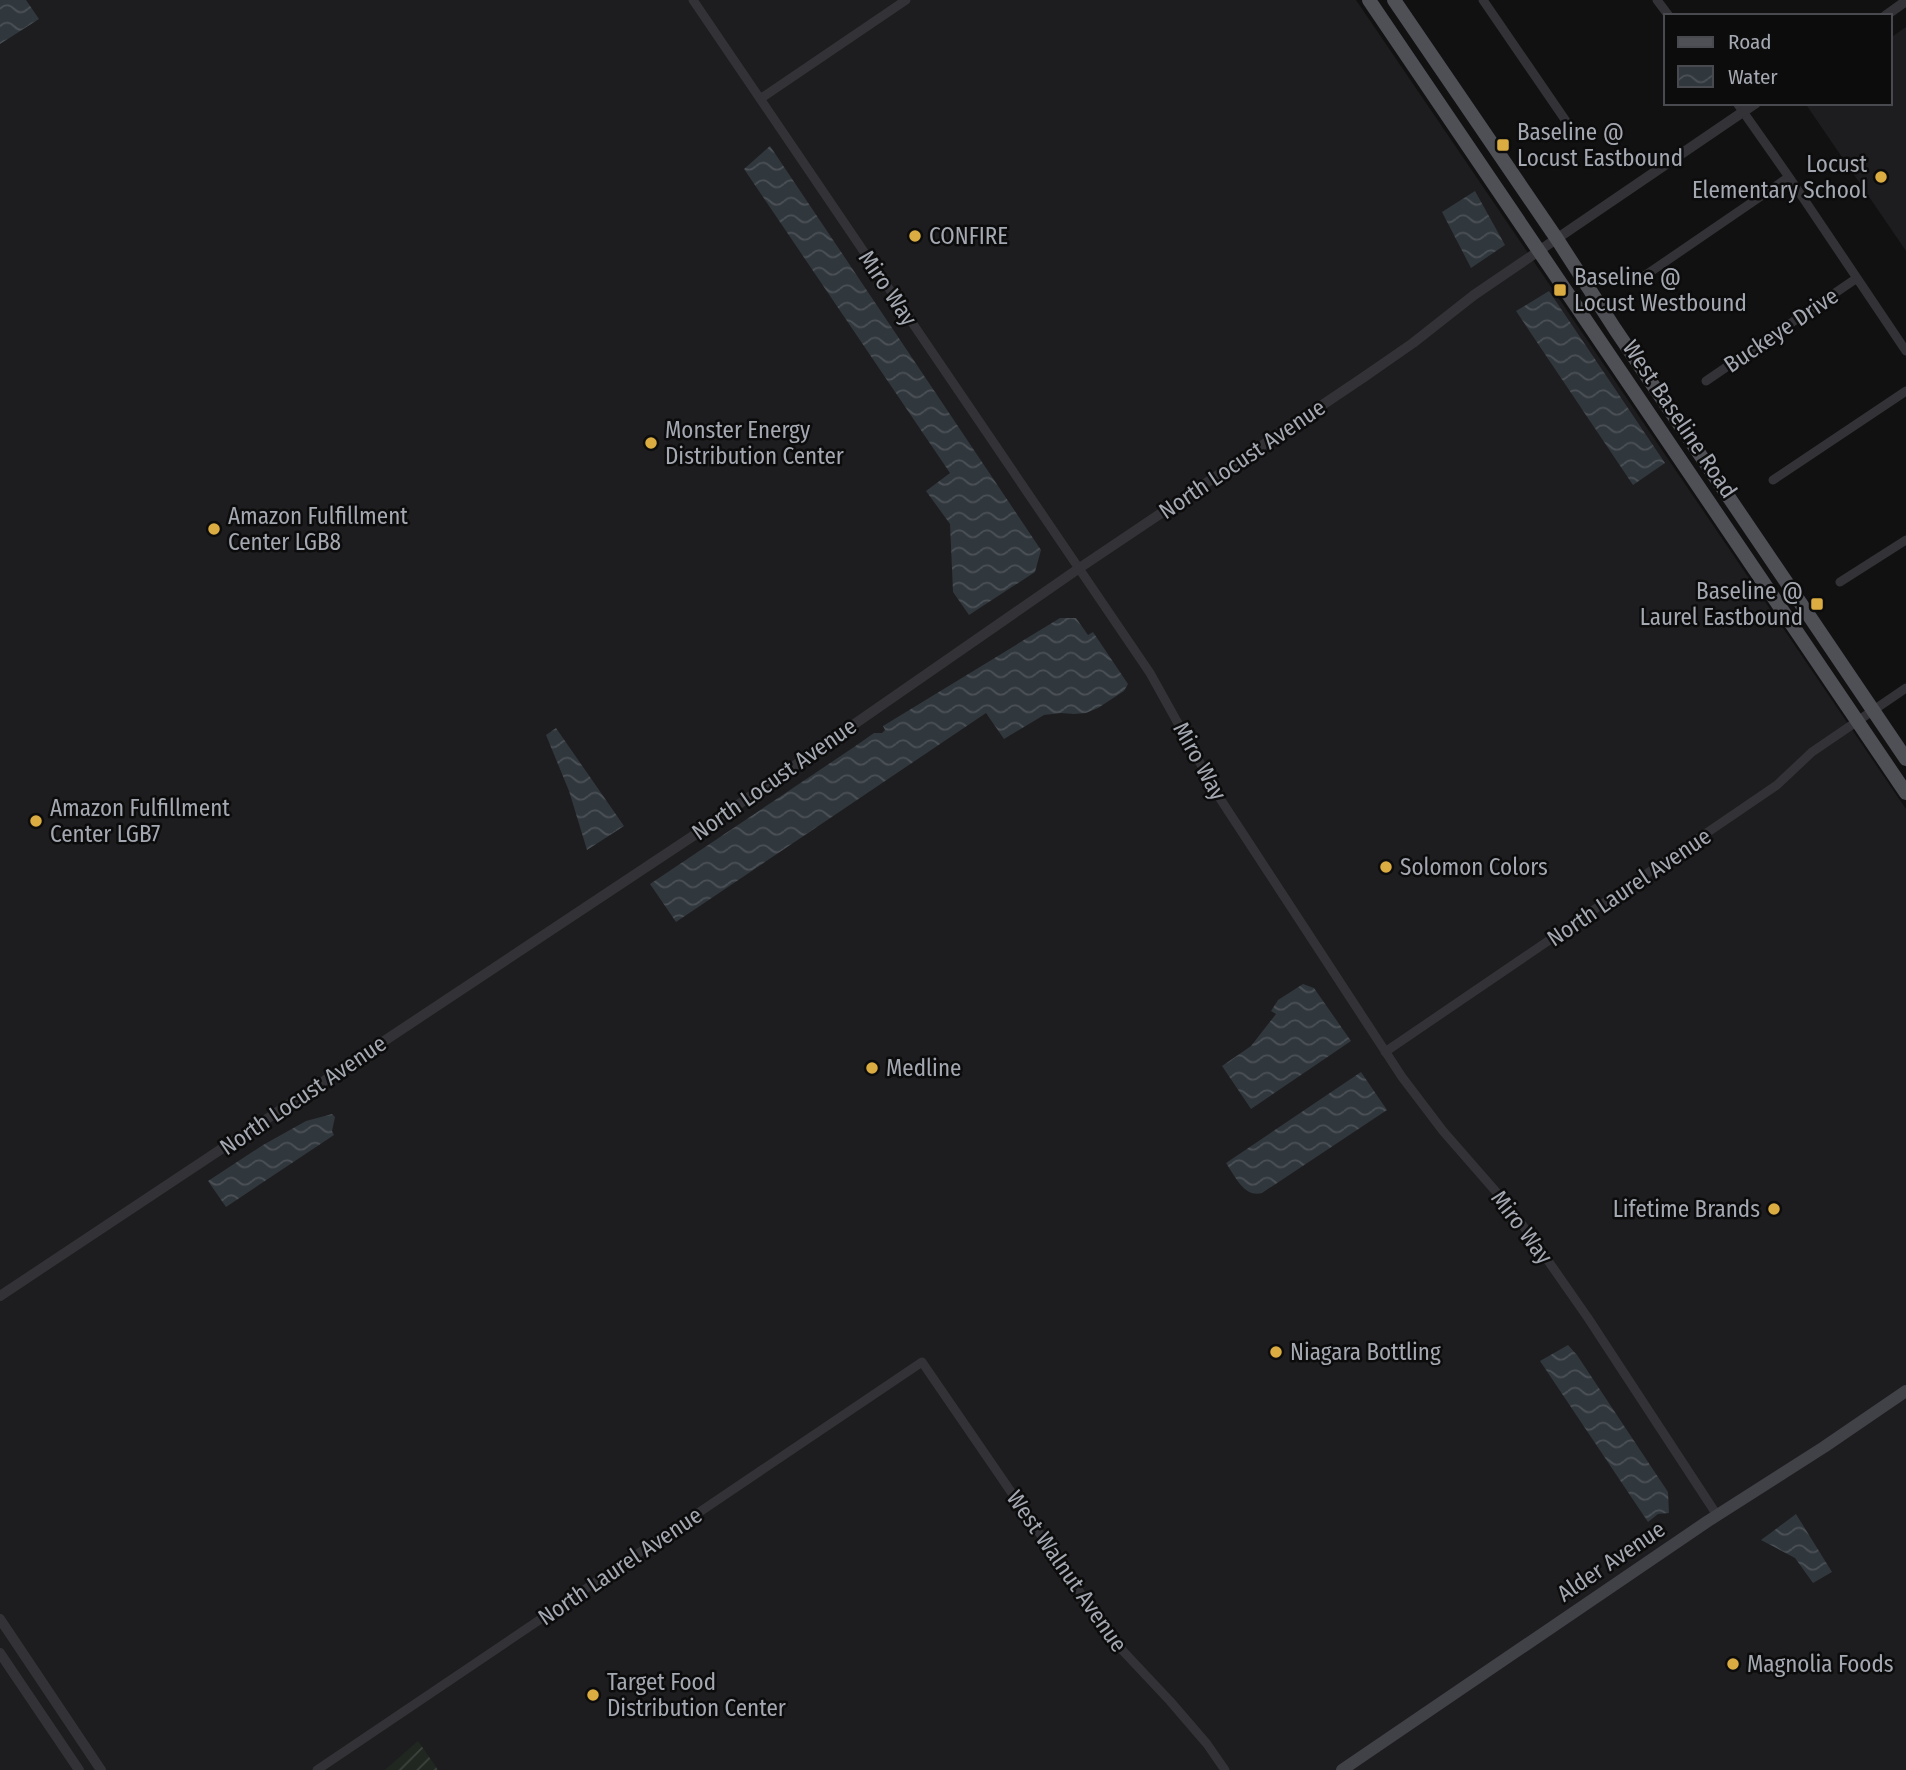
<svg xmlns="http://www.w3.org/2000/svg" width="1906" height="1770" font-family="'Fira Sans Condensed',sans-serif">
  <defs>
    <pattern id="garden-furrows" width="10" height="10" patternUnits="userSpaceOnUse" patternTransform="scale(1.75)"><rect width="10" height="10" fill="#202721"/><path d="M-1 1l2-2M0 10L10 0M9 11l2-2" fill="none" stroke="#3d443f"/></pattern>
    <pattern id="water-waves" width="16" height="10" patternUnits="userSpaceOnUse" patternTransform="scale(1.75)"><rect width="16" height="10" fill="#30373d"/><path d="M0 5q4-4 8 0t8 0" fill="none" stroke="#4b5157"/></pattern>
  </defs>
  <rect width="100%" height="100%" fill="#111112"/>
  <!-- built -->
  <path fill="#1d1d1f" d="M0,0H1356L1906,809V1770H0Z
    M1906,27V251L1805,103H1890V38Z"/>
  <!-- garden -->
  <path fill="url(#garden-furrows)" d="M418,1741L438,1770H385Z"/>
  <!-- water -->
  <path fill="url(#water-waves)" d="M0,0H26L39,19L0,44Z
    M770,146L1041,550L1035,572L969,615L953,592L950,524L926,491L950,473L744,169Z
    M1475,191L1505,245L1471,268L1442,212Z
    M1549,291L1665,463L1633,485L1516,311Z
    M1060,618H1076L1088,635L1093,632L1128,684L1124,691L1098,708L1086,713L1074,714L1061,713L1044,715L1004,739L986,713L676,922L650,884L854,747L874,733H882L885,730L883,726Z
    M556,728L624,826L587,850L569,791L546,735Z
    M1303,984L1314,988L1351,1041L1251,1109L1222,1066L1251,1046L1276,1014L1271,1011L1278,1000Z
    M1361,1072L1387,1110L1262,1193C1244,1198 1235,1176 1226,1163Z
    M332,1114L335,1117L332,1131L334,1135L226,1207L208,1181L263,1145L306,1121Z
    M1568,1345L1577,1355L1668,1492L1669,1513L1658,1514L1648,1522L1540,1361Z
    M1796,1514L1832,1572L1813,1583L1795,1558L1761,1540Z"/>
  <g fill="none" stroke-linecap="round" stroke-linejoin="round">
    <!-- minor -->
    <path stroke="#333337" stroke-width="9" d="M693,0L1150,673L1219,797L1402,1077L1443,1131L1505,1202L1535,1242L1588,1318L1717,1515
      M1483,0L1568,124
      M1657,0L1669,16
      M760,99L906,0
      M1737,103L1789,177L1906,351
      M1637,281L1789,177
      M1706,381L1857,278
      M1773,480L1906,391
      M1840,582L1906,540
      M1385,1052L1777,785L1812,752L1906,688
      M317,1770L922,1362L1088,1604L1123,1651L1170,1701L1207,1744L1225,1770"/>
    <!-- tertiary -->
    <path stroke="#333337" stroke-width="10" d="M1885,16L1906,1
      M0,1296L693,836L1078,569L1364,377L1413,343L1474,295L1756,103
      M0,1619L101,1770
      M0,1653L79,1770"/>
    <!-- secondary -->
    <path stroke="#414247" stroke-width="12" d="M1342,1770L1708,1521L1824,1447L1906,1391"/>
    <!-- primary -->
    <path stroke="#4f5056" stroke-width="14" d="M1369,0L1906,793
      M1394,0L1557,239L1615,329L1906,759"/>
  </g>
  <!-- markers -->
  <g fill="#daac41" stroke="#0c0c0d" stroke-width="2.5">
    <rect x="1496" y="138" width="14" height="14" rx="3.5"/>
    <circle cx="1881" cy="177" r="7"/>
    <circle cx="915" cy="236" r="7"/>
    <rect x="1553" y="283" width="14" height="14" rx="3.5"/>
    <circle cx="651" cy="443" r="7"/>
    <circle cx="214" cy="529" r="7"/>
    <rect x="1810" y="597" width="14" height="14" rx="3.5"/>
    <circle cx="36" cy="821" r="7"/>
    <circle cx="1386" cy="867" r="7"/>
    <circle cx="872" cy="1068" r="7"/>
    <circle cx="1774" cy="1209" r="7"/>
    <circle cx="1276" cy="1352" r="7"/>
    <circle cx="1733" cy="1664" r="7"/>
    <circle cx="593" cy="1695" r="7"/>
  </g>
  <g text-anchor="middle" stroke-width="5" stroke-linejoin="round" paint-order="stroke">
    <!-- poi labels -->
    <g font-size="23" fill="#a4a8b1" stroke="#0c0c0d" text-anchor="start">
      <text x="1517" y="140">Baseline @<tspan x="1517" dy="26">Locust Eastbound</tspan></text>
      <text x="1867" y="172" text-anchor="end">Locust<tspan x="1867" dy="26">Elementary School</tspan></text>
      <text x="929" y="244">CONFIRE</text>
      <text x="1574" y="285">Baseline @<tspan x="1574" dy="26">Locust Westbound</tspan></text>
      <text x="665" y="438">Monster Energy<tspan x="665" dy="26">Distribution Center</tspan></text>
      <text x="228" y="524">Amazon Fulfillment<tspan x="228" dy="26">Center LGB8</tspan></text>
      <text x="1803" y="599" text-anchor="end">Baseline @<tspan x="1803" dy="26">Laurel Eastbound</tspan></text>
      <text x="50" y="816">Amazon Fulfillment<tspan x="50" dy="26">Center LGB7</tspan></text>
      <text x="1400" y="875">Solomon Colors</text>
      <text x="886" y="1076">Medline</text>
      <text x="1760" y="1217" text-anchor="end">Lifetime Brands</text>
      <text x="1290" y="1360">Niagara Bottling</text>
      <text x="1747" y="1672">Magnolia Foods</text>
      <text x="607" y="1690">Target Food<tspan x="607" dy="26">Distribution Center</tspan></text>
    </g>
    <!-- street labels -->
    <g font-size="23" fill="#a4a8b1" stroke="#0c0c0d">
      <text transform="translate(888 288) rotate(56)" y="8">Miro Way</text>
      <text transform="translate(1781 330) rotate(-34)" y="8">Buckeye Drive</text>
      <text transform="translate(1680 419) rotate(56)" y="8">West Baseline Road</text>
      <text transform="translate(1242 459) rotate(-34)" y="8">North Locust Avenue</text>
      <text transform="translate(1200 761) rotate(61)" y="8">Miro Way</text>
      <text transform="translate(774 779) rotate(-35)" y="8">North Locust Avenue</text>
      <text transform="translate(1629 887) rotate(-34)" y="8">North Laurel Avenue</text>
      <text transform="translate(303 1095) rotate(-34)" y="8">North Locust Avenue</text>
      <text transform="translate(1522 1227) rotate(53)" y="8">Miro Way</text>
      <text transform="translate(1611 1561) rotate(-34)" y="8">Alder Avenue</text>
      <text transform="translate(620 1566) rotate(-34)" y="8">North Laurel Avenue</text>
      <text transform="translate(1067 1571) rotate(55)" y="8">West Walnut Avenue</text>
    </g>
  </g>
  <!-- legend -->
  <rect x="1664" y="14" width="228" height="91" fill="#0c0c0d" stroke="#494a4f" stroke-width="2"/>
  <rect x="1678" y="37" width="35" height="10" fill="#4f5056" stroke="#494a4f" stroke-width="2"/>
  <text x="1728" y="49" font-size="21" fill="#a4a8b1">Road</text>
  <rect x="1678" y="66" width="35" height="21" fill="url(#water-waves)" stroke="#494a4f" stroke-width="2"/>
  <text x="1728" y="84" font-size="21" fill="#a4a8b1">Water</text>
</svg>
